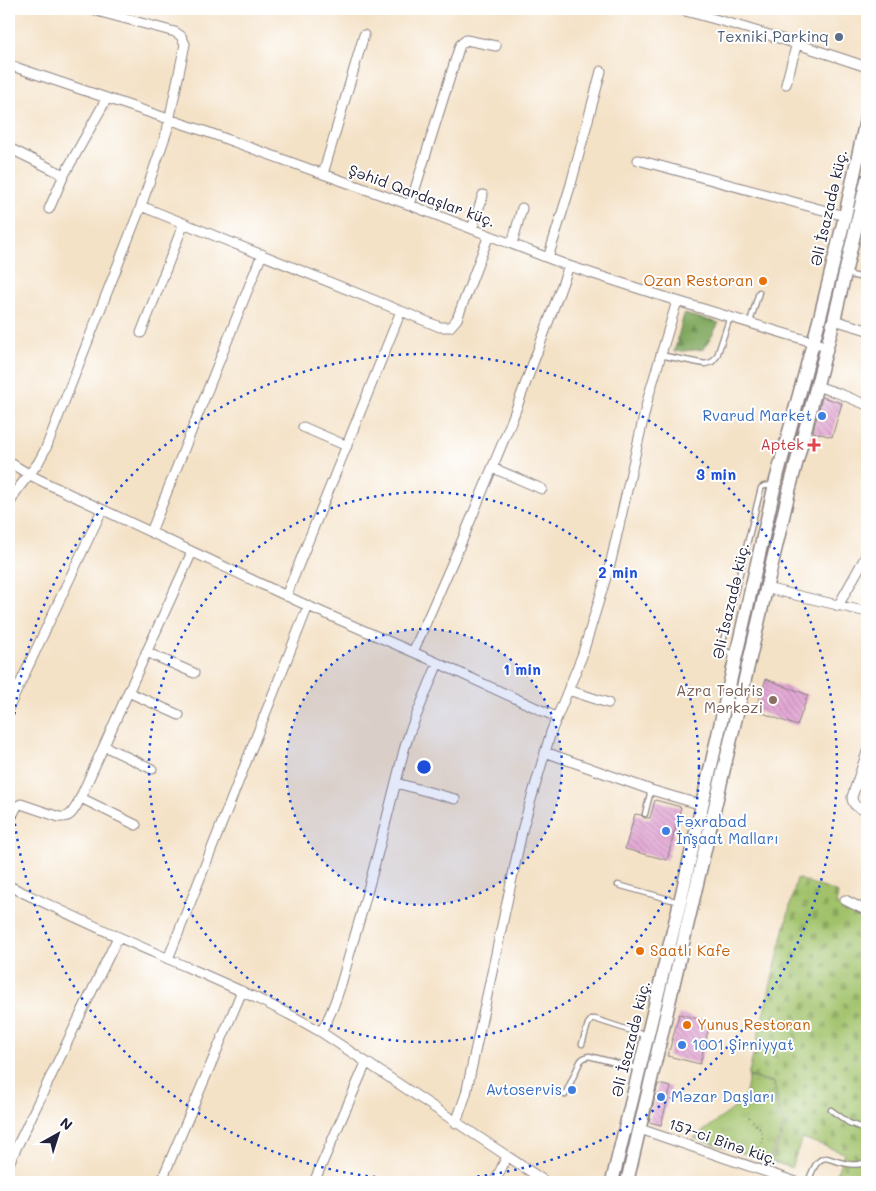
<svg xmlns="http://www.w3.org/2000/svg" width="876" height="1191" font-family="Mali,sans-serif">
  <defs>
    <pattern id="forest-firs" width="22" height="20" patternUnits="userSpaceOnUse" patternTransform="scale(1.25)"><rect width="22" height="20" fill="#80a85e"/><path d="M5 1l3.5 6h-7zM16 11l3.5 6h-7z" fill="#68884f"/></pattern>
    <pattern id="cemetery-stones" width="16" height="16" patternUnits="userSpaceOnUse" patternTransform="scale(1.25)"><rect width="16" height="16" fill="#a1c26a"/><path d="M2 7V4a2 2 0 0 1 4 0v3zM10 15v-3a2 2 0 0 1 4 0v3z" fill="#8aa65d"/></pattern>
    <pattern id="park-tufts" width="24" height="20" patternUnits="userSpaceOnUse" patternTransform="scale(1.25)"><rect width="24" height="20" fill="#a1c26a"/><path d="M3 7l-1-3M5 7V3M7 7l1-3M15 17l-1-3M17 17v-4M19 17l1-3" fill="none" stroke="#8aa65d"/></pattern>
    <pattern id="building-back-hatch" width="6" height="6" patternUnits="userSpaceOnUse" patternTransform="scale(1.25)"><rect width="6" height="6" fill="#e2a4d3"/><path d="M-1 5l2 2M0 0l6 6M5-1l2 2" fill="none" stroke="#b785ac"/></pattern>
  </defs>
  <rect width="100%" height="100%" fill="#fff"/>
  <filter id="ink" filterUnits="userSpaceOnUse"><feTurbulence type="fractalNoise" baseFrequency=".02" numOctaves="2"/><feDisplacementMap in="SourceGraphic" scale="10" xChannelSelector="R" yChannelSelector="G"/><feConvolveMatrix kernelMatrix="1 2 1 2 8 2 1 2 1" color-interpolation-filters="sRGB"/></filter>
  <filter id="wash" filterUnits="userSpaceOnUse"><feTurbulence type="fractalNoise" baseFrequency=".0096" numOctaves="4" result="noise"/><feDisplacementMap in="SourceGraphic" scale="20" xChannelSelector="R" yChannelSelector="G"/><feGaussianBlur stdDeviation="1.12" result="paint"/><feColorMatrix in="noise" values="0 0 0 0 0 0 0 0 0 0 0 0 0 0 0 0 0 1.4 0 .05"/><feComposite in="paint" operator="in"/></filter>
  <g filter="url(#wash)">
    <rect width="100%" height="100%" fill="#f4e2c7"/>
    <!-- forest -->
    <path fill="url(#forest-firs)" stroke="#51654c" d="M684,314L719,323L704,349L674,352Z"/>
    <!-- cemetery -->
    <path fill="url(#cemetery-stones)" stroke="#627252" d="M797,878L838,893L836,905L867,920V1182H834L844,1153L802,1138L791,1168L771,1161L787,1123L780,1116L774,1082L748,1076Z"/>
    <!-- park -->
    <path fill="url(#park-tufts)" stroke="#627252" d="M749,1077L773,1083L778,1116L785,1123L769,1161L694,1138L744,1101Z"/>
    <g id="blocks">
      <!-- building -->
      <path fill="url(#building-back-hatch)" d="M822,397L842,403L832,437L813,432Z
        M766,679L808,695L797,726L755,710Z
        M655,800L681,807L667,860L625,849L635,814L641,815L644,818H650Z
        M679,1014L710,1022L700,1064L668,1056Z
        M658,1084L671,1087L661,1125L649,1122Z"/>
    </g>
  </g>
  <g filter="url(#ink)">
    <use href="#blocks" fill-opacity="0" stroke="#8b8281" stroke-width="1"/>
    <g fill="none" stroke-linecap="round" stroke-linejoin="round">
      <defs>
        <path id="lane" d="M847,274L867,279
          M750,322L759,292
          M660,355L705,364L712,362L717,356L730,317
          M734,657L724,649L722,645L761,488L764,486L773,485
          M645,814L651,790
          M618,885L679,902
          M582,1044L588,1024L592,1019H595L647,1036
          M565,1095L580,1062C582,1058 585,1057 589,1056L639,1069
          M831,1110L849,1123L867,1130
          M808,1182C812,1173 815,1159 826,1158C838,1161 859,1170 867,1160"/>
        <path id="street" d="M677,9C741,25 804,46 867,67
          M9,65L207,132L323,174L410,205L569,266L677,301L819,344
          M786,84L797,43
          M9,148L64,175
          M638,160L845,216
          M323,174L364,35
          M410,205L460,45L466,40L496,46
          M141,206L401,311L440,327H450L457,319L489,235
          M49,209L64,175L107,98
          M472,229L483,195
          M512,244L522,208
          M548,258L571,184L601,71
          M834,320L867,330
          M141,333L184,223
          M816,386L838,393L867,405
          M303,427L347,446
          M9,462L30,475L48,484L308,606L438,663L556,717
          M493,468L542,489
          M9,505L17,490L38,463L46,448L141,206L167,131L185,44L181,36L175,32L89,9
          M151,532L262,254
          M766,588L867,612
          M286,596L401,311
          M838,606L867,554
          M146,652L194,673
          M413,652L464,536L512,420L569,266
          M568,690L608,703
          M128,692L179,715
          M9,707L102,510
          M104,746L152,769
          M545,752L651,790L702,805
          M867,752L852,797C852,806 859,808 867,811
          M396,783L455,799
          M81,798L136,825
          M9,822L17,806L21,804L59,817C70,818 72,813 77,805L192,552
          M9,886C60,910 110,934 162,956C216,980 270,1002 321,1032L546,1182
          M845,900L867,911
          M168,959L308,606
          M321,1032C337,1005 344,973 353,942C372,879 388,814 404,750L410,731L438,663
          M456,1123L466,1094L523,827L551,732L582,656L611,561L648,398L677,301
          M640,1129L796,1182
          M9,1163L118,937
          M161,1182L242,991
          M314,1182L366,1063
          M495,1182L507,1156"/>
        <path id="secondary" d="M612,1182L680,902L775,484L820,317L845,216L867,115
          M627,1182L790,487L834,320L867,180"/>
      </defs>
      <!-- lane casing -->
      <use href="#lane" stroke="#8b8281" stroke-width="7"/>
      <!-- street casing -->
      <use href="#street" stroke="#8b8281" stroke-width="11"/>
      <!-- secondary casing -->
      <use href="#secondary" stroke="#8b8281" stroke-width="15"/>
      <!-- path -->
      <path stroke="#8b8281" stroke-width="2" stroke-dasharray="1 4" stroke-linecap="butt" d="M749,1117C767,1136 764,1133 758,1159"/>
      <!-- lane -->
      <use href="#lane" stroke="#fff" stroke-width="4.5"/>
      <!-- street -->
      <use href="#street" stroke="#fff" stroke-width="9"/>
      <!-- secondary -->
      <use href="#secondary" stroke="#fff" stroke-width="12"/>
    </g>
  </g>
  <!-- distance rings -->
  <circle cx="424" cy="767" r="138" fill="#1d4ed8" fill-opacity=".12"/>
  <g fill="none" stroke="#1d4ed8" stroke-width="2.5" stroke-dasharray="2.5 5">
    <circle cx="424" cy="767" r="138"/>
    <circle cx="424" cy="767" r="275"/>
    <circle cx="424" cy="767" r="413"/>
  </g>
  <!-- markers -->
  <circle fill="#5c6f8a" stroke="#fff" stroke-width="2" cx="839" cy="37" r="5"/>
  <g fill="#e8710a" stroke="#fff" stroke-width="2">
    <circle cx="763" cy="281" r="5"/>
    <circle cx="640" cy="951" r="5"/>
    <circle cx="687" cy="1025" r="5"/>
  </g>
  <g fill="#3f7fe0" stroke="#fff" stroke-width="2">
    <circle cx="822" cy="416" r="5"/>
    <circle cx="666" cy="831" r="5"/>
    <circle cx="682" cy="1045" r="5"/>
    <circle cx="572" cy="1090" r="5"/>
    <circle cx="661" cy="1097" r="5"/>
  </g>
  <path fill="#e0444e" stroke="#fff" stroke-width="2" d="M811.5 437.5h5v5h5v5h-5v5h-5v-5h-5v-5h5z"/>
  <circle fill="#8d6e63" stroke="#fff" stroke-width="2" cx="773" cy="700" r="5"/>
  <g text-anchor="middle" stroke-width="4" stroke-linejoin="round" paint-order="stroke">
    <!-- service labels -->
    <g font-size="15" fill="#4e5e75" stroke="#fff" text-anchor="end">
      <text x="829" y="42">Texniki Parkinq</text>
    </g>
    <!-- street labels -->
    <g font-size="15" fill="#22223b" stroke="#fff">
      <text transform="translate(422 196) rotate(20)" y="5">Şəhid Qardaşlar küç.</text>
      <text transform="translate(829 208) rotate(-77)" y="5">Əli İsazadə küç.</text>
      <text transform="translate(731 601) rotate(-77)" y="5">Əli İsazadə küç.</text>
      <text transform="translate(631 1039) rotate(-76)" y="5">Əli İsazadə küç.</text>
      <text transform="translate(723 1142) rotate(19)" y="5">157-ci Binə küç.</text>
    </g>
    <!-- food labels -->
    <g font-size="15" fill="#c56008" stroke="#fff" text-anchor="start">
      <text x="753" y="286" text-anchor="end">Ozan Restoran</text>
      <text x="650" y="956">Saatlı Kafe</text>
      <text x="697" y="1030">Yunus Restoran</text>
    </g>
    <!-- shop labels -->
    <g font-size="15" fill="#366cbe" stroke="#fff" text-anchor="start">
      <text x="812" y="421" text-anchor="end">Rvarud Market</text>
      <text x="676" y="827">Fəxrabad<tspan x="676" dy="17">İnşaat Malları</tspan></text>
      <text x="692" y="1050">1001 Şirniyyat</text>
      <text x="562" y="1095" text-anchor="end">Avtoservis</text>
      <text x="671" y="1102">Məzar Daşları</text>
    </g>
    <!-- health labels -->
    <g font-size="15" fill="#be3a42" stroke="#fff" text-anchor="end">
      <text x="804" y="450">Aptek</text>
    </g>
    <!-- education labels -->
    <g font-size="15" fill="#785e54" stroke="#fff" text-anchor="end">
      <text x="763" y="696">Azra Tədris<tspan x="763" dy="17">Mərkəzi</tspan></text>
    </g>
  </g>
  <circle cx="424" cy="767" r="8" fill="#1d4ed8" stroke="#fff" stroke-width="2.5"/>
  <g font-size="15" text-anchor="middle" font-weight="bold" fill="#1d4ed8" stroke="#fff" stroke-width="4" stroke-linejoin="round" paint-order="stroke">
    <text x="716" y="480">3 min</text>
    <text x="618" y="578">2 min</text>
    <text x="522" y="675">1 min</text>
  </g>
  <!-- margin -->
  <rect width="876" height="1191" fill="none" stroke="#fff" stroke-width="30"/>
  <!-- north arrow -->
  <g transform="translate(58 1134) rotate(39)" stroke="#ffffff" stroke-width="4" paint-order="stroke">
  <path d="M0-4L9 19L0 12L-9 19Z" fill="#22223b"/>
  <text y="-8" font-size="14" font-weight="bold" text-anchor="middle" fill="#22223b">N</text>
  </g>
</svg>
